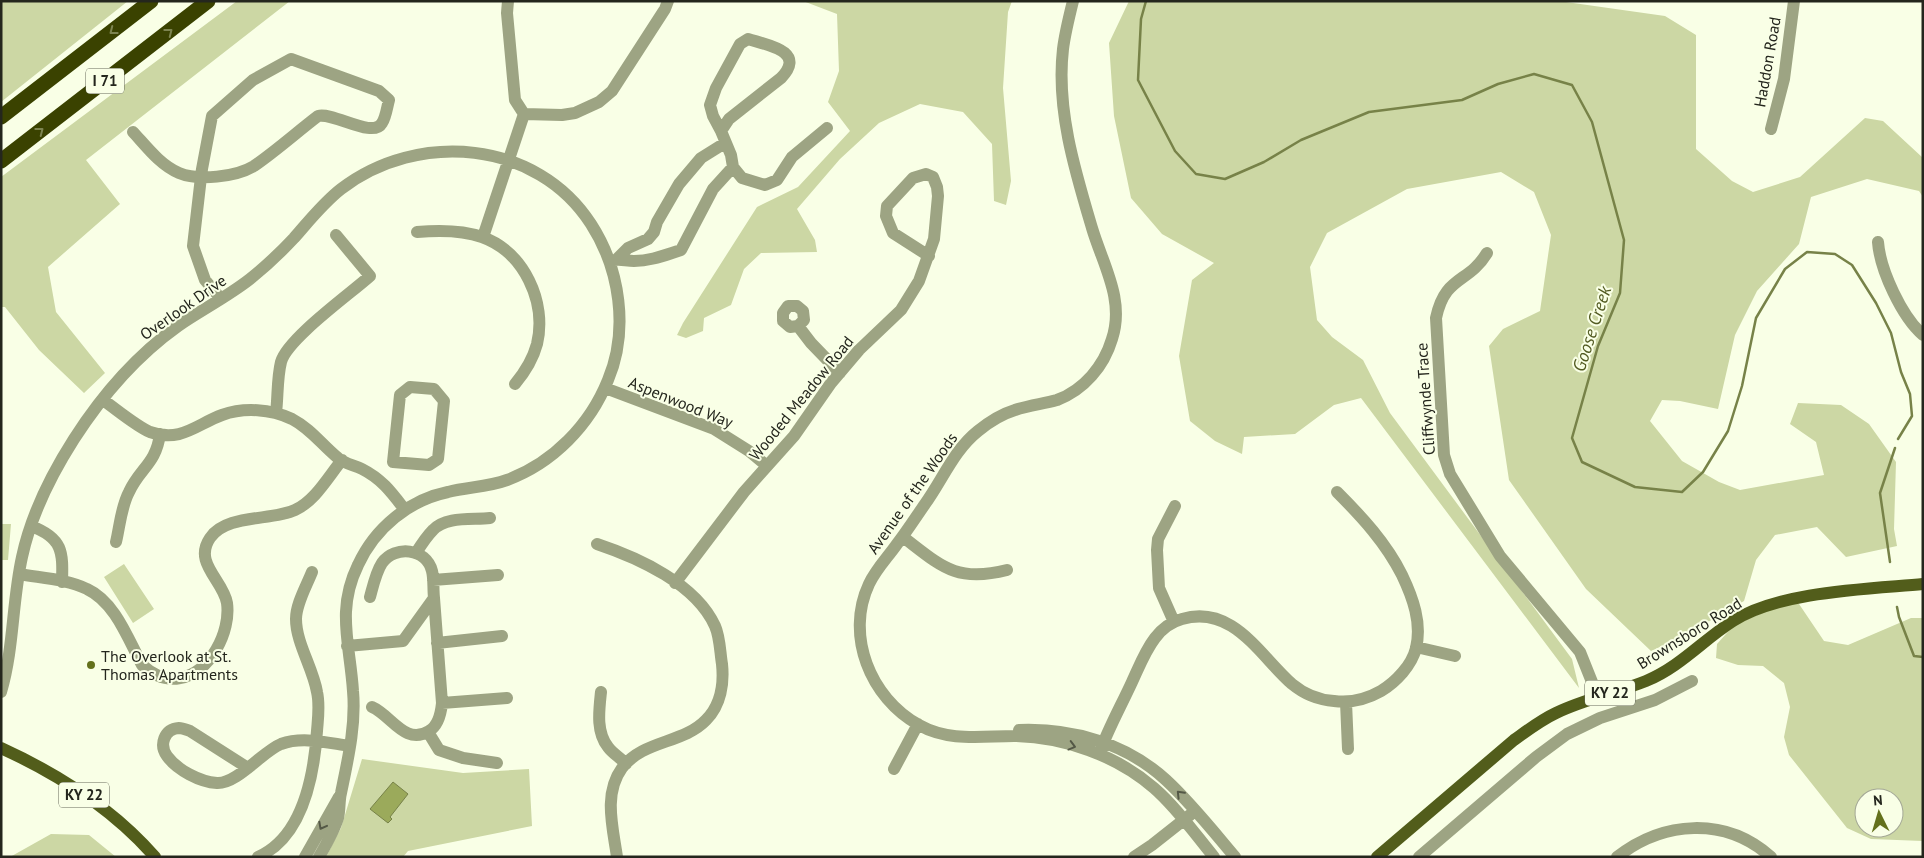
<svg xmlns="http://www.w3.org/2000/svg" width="1924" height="858" font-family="'PT Sans',sans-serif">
  <rect width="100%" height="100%" fill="#f9ffe6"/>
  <!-- green -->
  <path fill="#ccd7a4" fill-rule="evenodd" d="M1,1H128L1,102Z
    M237,1H290L86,160L120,204L48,267L56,312L105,373L84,393L39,350L5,307H1V177Z
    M803,1H1012L1008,12L1003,88L1011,181L1006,205L994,201L992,144L963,112L920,104L879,123L840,159L797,209L815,240L817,252L761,253L744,269L731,305L704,318L703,331L686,338L677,335L683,323L757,207L798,187L850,131L828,102L839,71L837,14Z
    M1129,1H1559L1665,16L1696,35V149L1732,181L1753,192L1800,177L1865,118L1883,121L1923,158V197L1919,191L1867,179L1811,197L1799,244L1757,291L1735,335L1718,409L1680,401L1662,400L1650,421L1682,461L1719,482L1740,490L1824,475L1816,442L1790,424L1798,403L1841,405L1869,424L1896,462L1894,529L1897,546L1846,557L1817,527L1775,535L1756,560L1744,601L1684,636L1651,651L1586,589L1509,480L1489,346L1503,329L1540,311L1551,235L1534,192L1501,172L1407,189L1327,233L1310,267L1317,320L1332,337L1363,360L1390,413L1572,659L1579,688L1361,398L1334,405L1295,434L1244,437L1242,454L1215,441L1190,421L1179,356L1192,280L1214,263L1162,234L1131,198L1114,116L1109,43Z
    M1,524H11L8,560H1Z
    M124,564L154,609L133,623L104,577Z
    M1786,603L1799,604L1824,641L1848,645L1911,618H1923V841L1871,839L1847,828L1789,755L1784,737L1790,707L1784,683L1763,666L1738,665L1716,658L1717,644L1734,625ZM1864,798H1894V828H1864Z
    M362,759L463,773L529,769L532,826L408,851L403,857H326L341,828Z
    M51,834L89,835L116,857H10Z"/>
  <!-- water -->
  <path fill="#9baa5b" stroke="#778248" d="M393,782L408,794L390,817L392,819L388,823L370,809Z"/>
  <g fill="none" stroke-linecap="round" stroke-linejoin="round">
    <!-- stream -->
    <path stroke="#778248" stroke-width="2.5" d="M1146,1L1141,19L1138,80L1175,151L1196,174L1225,179L1264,162L1301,140L1369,112L1462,100L1498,84L1534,74L1572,85L1592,122L1624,240L1620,293L1598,346L1572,438L1582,462L1635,487L1682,492L1703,472L1728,431L1742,386L1756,318L1785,269L1807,252L1835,254L1852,265L1876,303L1891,333L1901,372L1910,394L1912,416L1898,439
      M1890,562L1880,493L1895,448
      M1897,607L1899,617L1914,656L1923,657"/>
    <!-- minor -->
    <path stroke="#9da483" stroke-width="12" d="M508,1L507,13L515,100L524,114L562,115L575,113L599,102L612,91L665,9L668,1
      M1073,1C1069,17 1065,33 1063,49C1056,109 1075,171 1092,228C1103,265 1125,300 1112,339C1104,366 1084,390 1057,400C1043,404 1029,405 1015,410C1002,414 989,422 978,431C954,450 943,479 925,504C916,517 907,531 897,544C888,557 876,569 869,584C845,635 870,698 919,725C949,742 982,736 1014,736C1064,737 1116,755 1154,788C1177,808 1195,834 1214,857
      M1771,129L1784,79L1794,1
      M721,131L713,116L710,105L716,88L740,44L748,39C767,45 807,51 781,78L729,119L721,131L731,155L733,167L742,178L765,185L777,180L792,157L827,128
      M133,132C146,146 160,165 179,173C198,181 236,177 254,166C276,151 297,132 318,116C334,112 373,139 382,123C386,117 387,107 389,100L379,91L291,59L253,80L212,116L202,169L201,177L193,246L205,280L221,299
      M417,232C439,230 462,230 482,237C524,252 547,302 537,344C533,359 525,372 515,384
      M483,237L524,114
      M1878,242C1880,270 1902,317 1923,335
      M1487,253C1468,284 1445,275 1436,318L1444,455L1450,474L1500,556L1580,652L1598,697
      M617,259L628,248L648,239L654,232L657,222L679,184L701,158L725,143
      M610,261C618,258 625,261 634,261C651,261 665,255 681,250L713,189L733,167
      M798,326L804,320L803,311L797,306H788L783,313V321L790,327L798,326L811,343L840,373
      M410,387L434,389L444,401L438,459L429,465L393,462L400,395Z
      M605,388L714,429L749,451L767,466
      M103,400C116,409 136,426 150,432C181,443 197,424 222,415C244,407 271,409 292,419C311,429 322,445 338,458C345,464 354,465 362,469C382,479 392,493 405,510
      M276,413C278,397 277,378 281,362C287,339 350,294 370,276L336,235
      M31,526C63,538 63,552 62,582
      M903,537C941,566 956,583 1007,570
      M116,542C120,525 121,507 129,492C140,468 156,464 160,434
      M597,544C639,558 696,584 715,626C720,637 720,652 722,664C724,683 721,705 706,720C683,744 643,740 622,768C603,794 613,828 617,857
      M416,553C421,545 426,537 433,530C446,516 472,520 490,518
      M19,574C41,578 67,579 87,589C115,602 128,639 142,665C153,675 165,681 180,678C210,673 231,632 227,603C223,580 193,563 210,538C226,514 271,521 295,510C315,501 328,477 342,460
      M433,580L498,575
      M675,583L744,492L794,436L831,383L859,350L901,310L919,281L934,239L938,196L937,187L933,177L926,174L913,178L887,206L886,216L893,233L929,256
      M1174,622L1159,588L1157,550L1158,539L1175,506
      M437,643L502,636
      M347,646L403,641L434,598C433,589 434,579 432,571C426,548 395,545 382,563C376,572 373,586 370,597
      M1416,647L1455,656
      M1,692C14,648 12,602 22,557C31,515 51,475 74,439C101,397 136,356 178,326C201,310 227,297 250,279C265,267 280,253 294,238C309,221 323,203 341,189C418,130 537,140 591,224C620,269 629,330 608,380C590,425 553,463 507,480C488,487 468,487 448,492C409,500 375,528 358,565C336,610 350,644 353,691C356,725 348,759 341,793C339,801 340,810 338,818C334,831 326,845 319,857
      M601,692C599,711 596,732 608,747C613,754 621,758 626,764
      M1346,702L1348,749
      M442,703L507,698
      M372,707C391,715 405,746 429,731C438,726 441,713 442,703L434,598
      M1019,730C1072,728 1126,743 1166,780C1191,803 1213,831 1235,857
      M428,732L439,750L463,758L497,763
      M1099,754C1108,729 1121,706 1132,682C1139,667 1145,651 1155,638C1161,630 1171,622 1182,619C1233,604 1260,656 1292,684C1304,694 1319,700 1334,701C1350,703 1367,699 1381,691C1396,682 1412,665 1416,648C1422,623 1413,598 1402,575C1386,543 1362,517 1337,492
      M248,768L190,731C187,730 183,728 179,728C164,729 159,745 167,756C177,770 200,782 217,783C237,784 263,751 281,744C303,736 328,743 350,746
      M894,769L918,724
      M258,857C303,837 314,775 317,731C318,718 320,705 317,692C313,668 296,643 296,619C296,604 306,587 312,572
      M305,857L339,797
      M1134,857L1152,845L1190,815
      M1419,857L1536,757L1567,734L1600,718L1655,700L1692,681
      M1617,857C1663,821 1725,816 1771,857"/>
    <!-- major -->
    <path stroke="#525d1b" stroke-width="12" d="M1,748C58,774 114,810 155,857
      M1377,857L1514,740C1528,730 1541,720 1556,713C1585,699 1616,693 1646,681C1680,667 1703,640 1733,621C1780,591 1868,589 1923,584"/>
    <!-- highway -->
    <path stroke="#3a4200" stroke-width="15" d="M1,117L151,1
      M1,161L208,1"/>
  </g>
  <!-- one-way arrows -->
  <defs><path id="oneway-chevron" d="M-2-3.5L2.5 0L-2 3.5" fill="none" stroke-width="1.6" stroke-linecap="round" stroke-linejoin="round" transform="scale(1.25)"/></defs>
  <g stroke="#7d8450">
    <use href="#oneway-chevron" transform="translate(113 31) rotate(142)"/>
    <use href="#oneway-chevron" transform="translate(169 32) rotate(-38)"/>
    <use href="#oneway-chevron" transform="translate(40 131) rotate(-38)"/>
  </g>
  <g stroke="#545846">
    <use href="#oneway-chevron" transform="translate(1072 746) rotate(15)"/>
    <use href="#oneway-chevron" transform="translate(1180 794) rotate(-134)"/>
    <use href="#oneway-chevron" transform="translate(322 826) rotate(118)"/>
  </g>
  <!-- markers -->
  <circle fill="#64711c" stroke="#f9ffe6" stroke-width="2" cx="91" cy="665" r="5"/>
  <g text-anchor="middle" stroke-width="4" stroke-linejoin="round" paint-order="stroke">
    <!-- shield labels -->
    <g fill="#f9ffe6" stroke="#646759" stroke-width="1">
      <rect x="86" y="68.5" width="38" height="25" rx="4"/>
      <rect x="1585" y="680.5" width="50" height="25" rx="4"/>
      <rect x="59" y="782.5" width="50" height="25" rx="4"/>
    </g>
    <g font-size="15" font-weight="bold" fill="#24261d">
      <text x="105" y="86">I 71</text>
      <text x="1610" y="698">KY 22</text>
      <text x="84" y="800">KY 22</text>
    </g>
    <!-- street labels -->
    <g font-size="16" fill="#24261d" stroke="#f9ffe6">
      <text transform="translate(1767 62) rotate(-80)" y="6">Haddon Road</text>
      <text transform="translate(183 307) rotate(-35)" y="6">Overlook Drive</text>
      <text transform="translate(801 398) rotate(-51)" y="6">Wooded Meadow Road</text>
      <text transform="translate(1425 399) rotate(-94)" y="6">Cliffwynde Trace</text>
      <text transform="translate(681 402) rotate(22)" y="6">Aspenwood Way</text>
      <text transform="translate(912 493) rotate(-55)" y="6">Avenue of the Woods</text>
      <text transform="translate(1689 633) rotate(-32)" y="6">Brownsboro Road</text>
    </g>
    <!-- poi labels -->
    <g font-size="16" fill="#24261d" stroke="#f9ffe6" text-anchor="start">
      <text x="101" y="662">The Overlook at St.<tspan x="101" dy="18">Thomas Apartments</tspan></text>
    </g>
    <!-- water labels -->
    <g font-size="18" font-style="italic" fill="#525b22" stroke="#f9ffe6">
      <text transform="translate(1592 329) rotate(-72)" y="6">Goose Creek</text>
    </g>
  </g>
  <!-- border -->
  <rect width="1924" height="858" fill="none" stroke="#24261d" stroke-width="5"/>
  <!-- north arrow -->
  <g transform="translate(1879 813) rotate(355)"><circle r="24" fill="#f9ffe6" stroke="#a4a896"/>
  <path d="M0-4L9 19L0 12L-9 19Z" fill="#64711c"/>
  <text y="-8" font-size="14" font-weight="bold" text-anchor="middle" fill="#24261d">N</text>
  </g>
</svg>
